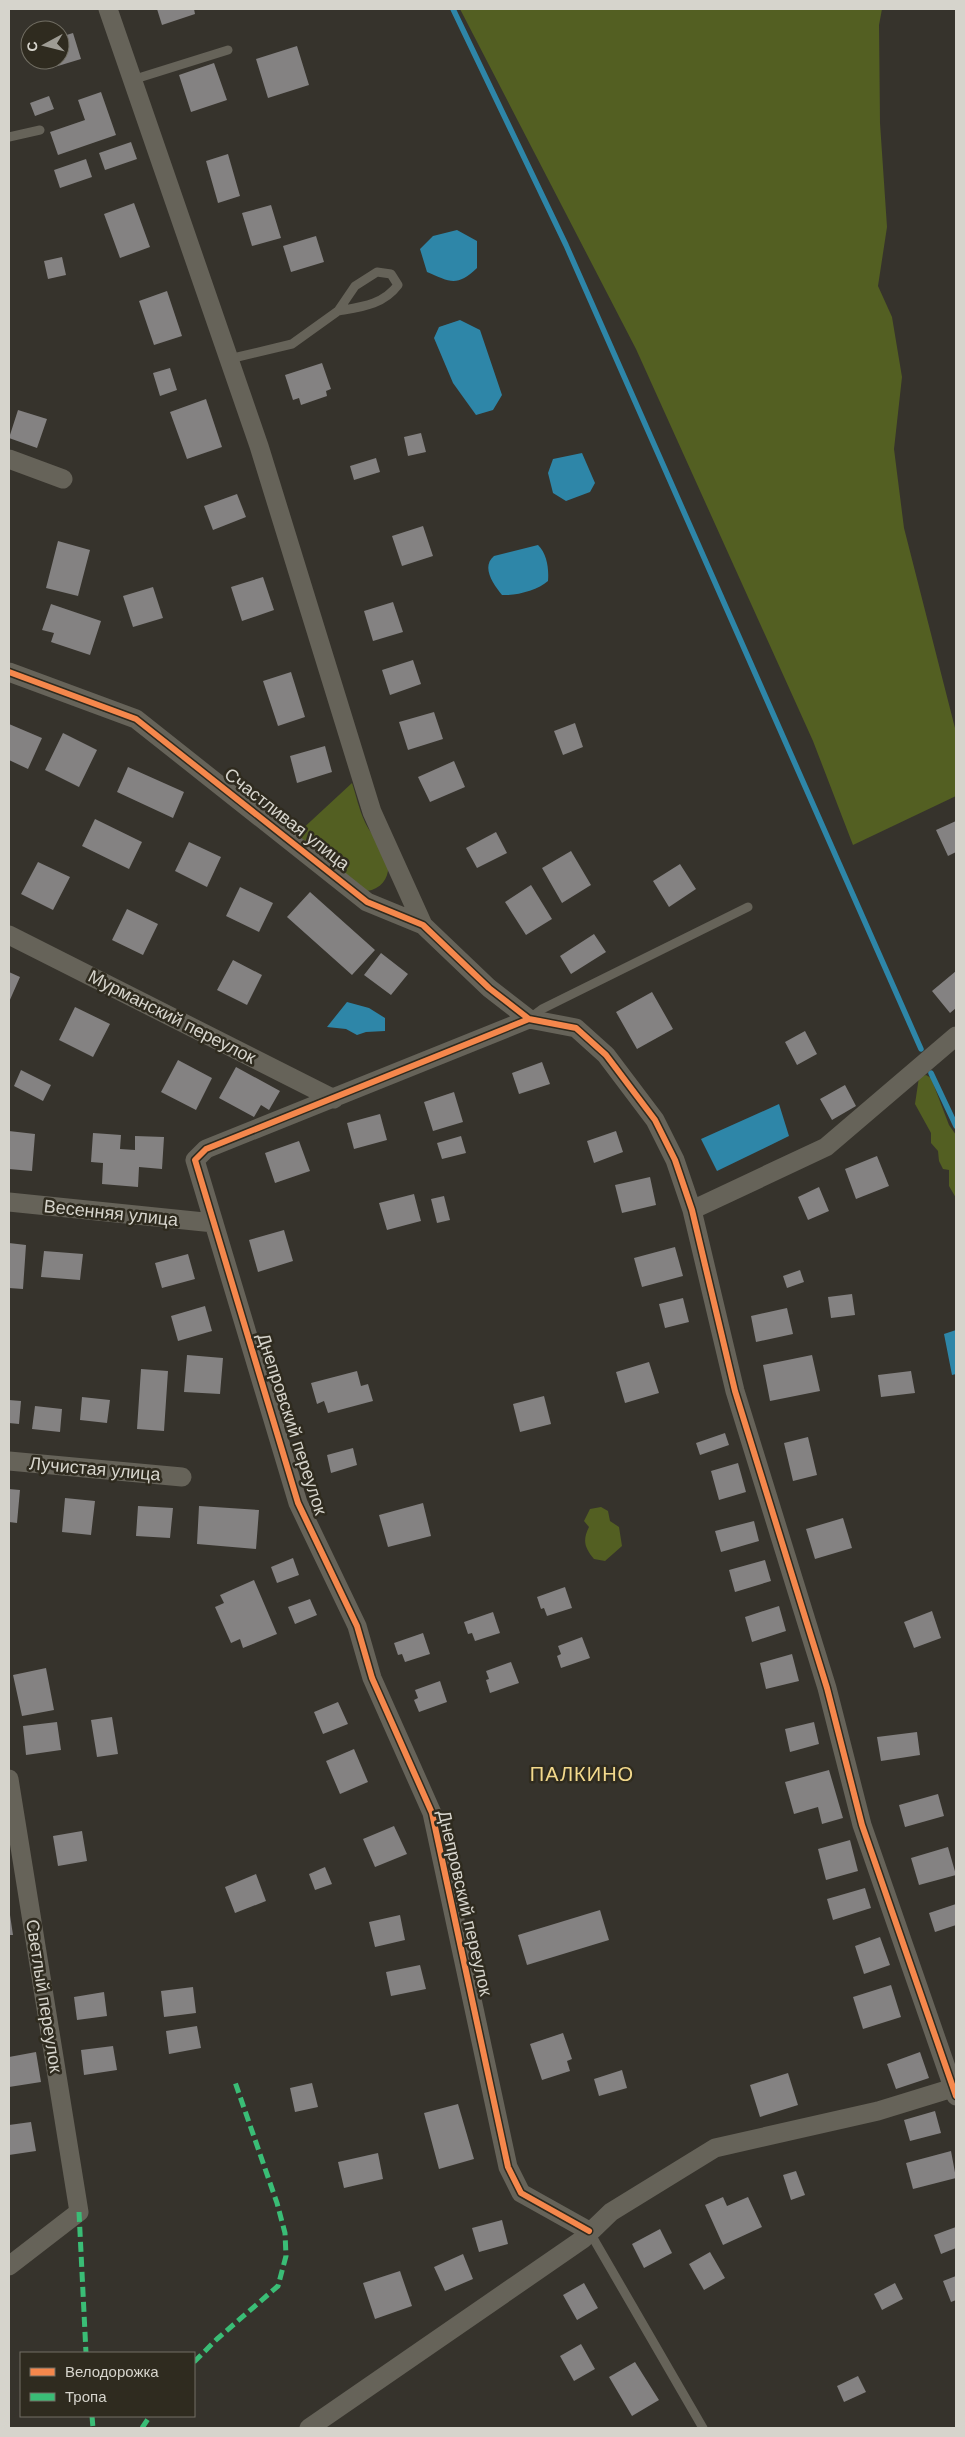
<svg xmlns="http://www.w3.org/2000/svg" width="965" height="2437" font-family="Arial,sans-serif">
  <rect width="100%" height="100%" fill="#36332c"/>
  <!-- green -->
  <path fill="#535f22" d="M460,9H882L879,25L880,123L887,227L878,286L892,317L902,377L894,449L904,528L956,732V796L853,845L813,741L636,349Z
    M352,783C356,795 359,809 364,820C369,832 379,842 385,853C393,870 386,888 367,891L301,843L298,833Z
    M926,1075L931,1078L949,1125L956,1135V1198L949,1186V1170L943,1169L939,1161L938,1151L931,1143V1133L915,1104L919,1077Z
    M601,1507L608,1511L610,1521L619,1527L622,1546L605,1561L594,1559C585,1548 582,1541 589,1527L584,1521L590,1509Z"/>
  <!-- water -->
  <path fill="#2e86a8" d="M457,230L477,241V268C457,287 450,282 427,272L420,249L433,236Z
    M460,320L480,330L502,395L493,410L476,415L453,383L434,338L439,327Z
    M582,453L595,483L590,492L566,501L553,493L548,473L553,459Z
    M538,545C547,554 549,568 548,581C538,590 516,596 502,595C493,584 481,567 494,556Z
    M347,1002L369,1008L385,1018V1031L366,1032L357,1035L346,1029L327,1027Z
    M779,1104L789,1136L717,1171L701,1139Z
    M956,1330V1374L952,1375L944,1334Z"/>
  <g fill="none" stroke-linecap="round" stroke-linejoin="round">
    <!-- stream -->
    <path stroke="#2e86a8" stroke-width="5.5" d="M453,9L566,245L921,1049
      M931,1073L956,1126"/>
  </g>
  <!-- building -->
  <path fill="#848282" d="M157,9H194L195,14L162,25Z
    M73,33L81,59L48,69L45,60H60V37Z
    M297,46L309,85L268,98L256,59Z
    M214,63L227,100L191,112L179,75Z
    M101,92L116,135L58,155L50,132L85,120L78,100Z
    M49,96L54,109L35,116L30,103Z
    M131,142L137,159L105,170L99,153Z
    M228,154L240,196L218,203L206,161Z
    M86,159L92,177L60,188L54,170Z
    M134,203L150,247L120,258L104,214Z
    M271,205L281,238L252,246L242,213Z
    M316,236L324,262L291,272L283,246Z
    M62,257L66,275L48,279L44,261Z
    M167,291L182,336L154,345L139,301Z
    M322,363L331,389L326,391L327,396L301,405L299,398L293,400L285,375Z
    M170,368L177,390L160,396L153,373Z
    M206,399L222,447L187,459L170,412Z
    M18,410L47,419L37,448L9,438Z
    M421,433L426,452L408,456L404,437Z
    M376,458L380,472L354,480L350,466Z
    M237,494L246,517L213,530L204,506Z
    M423,526L433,556L402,566L392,536Z
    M58,541L90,550L78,596L46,588Z
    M263,577L274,610L242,621L231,587Z
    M153,587L163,618L133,627L123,596Z
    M393,602L403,632L373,641L364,611Z
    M51,604L101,621L90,655L51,642L54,633L42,630Z
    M413,660L421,684L390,695L382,670Z
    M291,672L305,717L278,726L263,681Z
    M434,712L443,739L408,750L399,722Z
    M575,723L583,747L563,755L554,731Z
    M9,724L42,738L28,769L9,760Z
    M63,733L97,750L79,787L45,770Z
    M325,746L332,772L297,783L290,756Z
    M454,761L465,787L430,802L418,777Z
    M128,767L184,792L173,818L117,792Z
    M95,819L142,842L129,869L82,846Z
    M956,821V852L948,856L936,830Z
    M496,832L507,853L477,868L466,848Z
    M189,842L221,857L207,887L175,871Z
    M571,851L591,885L562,903L542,868Z
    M38,862L70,877L53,910L21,894Z
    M680,864L696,889L669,907L653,881Z
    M531,885L552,919L526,935L505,902Z
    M240,887L273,903L259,932L226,916Z
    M310,892L375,950L352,975L287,917Z
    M127,909L158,924L143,955L112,940Z
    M594,934L606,952L571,974L560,956Z
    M381,953L408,974L391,995L364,975Z
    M233,960L262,975L247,1005L217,990Z
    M956,971V1008L950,1013L932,991Z
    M9,972L20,977L9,1002Z
    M652,992L673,1029L637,1049L616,1012Z
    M75,1007L110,1024L93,1057L59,1040Z
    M805,1031L817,1054L797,1065L785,1042Z
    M178,1060L212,1078L196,1110L161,1092Z
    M542,1062L550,1084L519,1094L512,1073Z
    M236,1067L280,1091L269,1110L261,1105L254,1117L219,1098Z
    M21,1070L51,1085L43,1101L14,1086Z
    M845,1085L856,1106L832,1120L820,1099Z
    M454,1092L463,1122L433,1131L424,1102Z
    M380,1114L387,1140L354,1149L347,1123Z
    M9,1131L35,1134L32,1171L9,1169Z
    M616,1131L623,1152L594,1163L587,1141Z
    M93,1133L121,1135L120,1149L135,1150V1136L164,1137L162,1169L139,1167L138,1187L102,1184L103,1163L91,1162Z
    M461,1136L466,1153L442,1159L437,1143Z
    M299,1141L310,1171L275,1183L265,1153Z
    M877,1156L889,1186L856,1199L845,1169Z
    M650,1177L656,1205L622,1213L615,1185Z
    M819,1187L829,1211L808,1220L798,1197Z
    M414,1194L421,1221L387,1230L379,1203Z
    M444,1196L450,1220L437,1223L431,1199Z
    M284,1230L293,1261L258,1272L249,1240Z
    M9,1243L26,1245L23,1289L9,1288Z
    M675,1247L683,1276L642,1287L634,1258Z
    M44,1251L83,1254L80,1280L41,1277Z
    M188,1254L195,1279L162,1288L155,1263Z
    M800,1270L804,1282L787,1288L783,1276Z
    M852,1294L855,1315L831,1318L828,1297Z
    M683,1298L689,1322L665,1328L659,1304Z
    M205,1306L212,1331L178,1341L171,1316Z
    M787,1308L793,1334L756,1342L751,1316Z
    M187,1355L223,1358L220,1394L184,1392Z
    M812,1355L820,1391L770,1401L763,1365Z
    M649,1362L659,1393L625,1403L616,1372Z
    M141,1369L168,1371L164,1431L137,1429Z
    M357,1371L361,1386L368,1384L373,1401L328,1413L324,1401L317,1404L311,1383Z
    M911,1371L915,1393L881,1397L878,1375Z
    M544,1396L551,1424L520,1432L513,1404Z
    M82,1397L110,1400L107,1423L80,1420Z
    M9,1400L21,1401L19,1424L9,1423Z
    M35,1406L62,1409L60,1432L32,1429Z
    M725,1433L729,1445L700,1455L696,1443Z
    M808,1437L817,1475L793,1481L784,1443Z
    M353,1448L357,1465L331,1473L327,1455Z
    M738,1463L746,1492L719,1500L711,1471Z
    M9,1489L20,1490L17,1523L9,1522Z
    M65,1498L95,1501L91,1535L62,1532Z
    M423,1503L431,1536L388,1547L379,1515Z
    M138,1506L173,1508L170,1538L136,1536Z
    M199,1506L259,1510L256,1549L197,1544Z
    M843,1518L852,1548L815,1559L806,1529Z
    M754,1521L759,1541L721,1552L715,1531Z
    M293,1558L299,1575L277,1583L271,1567Z
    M765,1560L771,1581L735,1592L729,1570Z
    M254,1580L277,1634L243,1648L240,1639L231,1643L215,1607L224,1603L220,1595Z
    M565,1587L572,1608L547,1616L544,1608L541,1609L537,1597Z
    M310,1599L317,1615L295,1624L288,1607Z
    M779,1606L786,1631L752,1642L745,1617Z
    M932,1611L941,1638L914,1648L904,1622Z
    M493,1612L500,1633L475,1641L472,1633L468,1634L464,1622Z
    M423,1633L430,1654L405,1662L402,1654L398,1655L394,1643Z
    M582,1637L590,1658L561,1668L557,1656L561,1654L558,1646Z
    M792,1654L799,1681L766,1689L760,1663Z
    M511,1662L519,1683L490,1693L486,1680L489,1679L486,1671Z
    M46,1668L54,1710L22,1716L13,1675Z
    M440,1681L447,1702L419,1712L414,1700L418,1698L415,1690Z
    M338,1702L348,1724L323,1734L314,1712Z
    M112,1717L118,1754L97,1757L91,1720Z
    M57,1722L61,1750L26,1755L23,1726Z
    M814,1722L819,1744L790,1752L785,1729Z
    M917,1732L920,1755L881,1761L877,1737Z
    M354,1749L368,1782L340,1794L326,1761Z
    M829,1770L843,1818L822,1824L818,1807L794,1814L785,1782Z
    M938,1794L944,1816L905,1827L899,1805Z
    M394,1826L407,1854L375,1867L363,1839Z
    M82,1831L87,1861L58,1866L53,1836Z
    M850,1840L858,1871L826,1880L818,1849Z
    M948,1847L956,1875L919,1885L911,1858Z
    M325,1867L332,1884L315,1890L309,1874Z
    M256,1874L266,1901L235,1913L225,1887Z
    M865,1888L871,1908L833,1920L827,1899Z
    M956,1904V1925L935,1932L929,1913Z
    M600,1910L609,1940L527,1965L518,1935Z
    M10,1915L13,1935H9V1916Z
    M400,1915L405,1940L375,1947L369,1922Z
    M880,1937L890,1965L864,1974L855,1946Z
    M420,1965L426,1989L391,1996L386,1972Z
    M891,1985L901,2017L863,2029L853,1997Z
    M193,1987L196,2013L164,2017L161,1991Z
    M104,1992L107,2016L77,2020L74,1997Z
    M197,2026L201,2048L169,2054L166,2031Z
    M563,2033L572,2059L567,2061L570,2071L542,2080L530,2044Z
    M113,2046L117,2070L84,2075L81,2050Z
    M36,2052L41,2082L9,2087V2057Z
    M920,2052L929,2078L896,2089L887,2064Z
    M622,2070L627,2088L599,2096L594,2079Z
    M788,2073L798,2105L760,2117L750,2085Z
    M312,2083L318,2107L295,2112L290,2088Z
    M458,2104L474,2159L439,2169L424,2113Z
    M935,2111L941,2133L910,2141L904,2120Z
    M31,2122L36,2151L9,2155V2125Z
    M951,2151L956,2178L913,2189L906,2163Z
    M378,2153L383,2179L344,2188L338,2162Z
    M796,2171L805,2195L791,2200L783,2175Z
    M723,2197L727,2206L748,2197L762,2227L723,2245L705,2205Z
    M502,2220L508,2244L479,2252L472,2228Z
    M956,2227V2248L941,2254L934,2235Z
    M660,2229L672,2253L644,2268L632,2244Z
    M710,2252L725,2278L704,2290L689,2264Z
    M463,2254L473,2279L445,2291L434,2267Z
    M400,2271L412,2306L375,2319L363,2283Z
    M956,2276V2300L951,2302L943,2281Z
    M584,2283L598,2308L577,2320L563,2295Z
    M895,2283L903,2299L882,2310L874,2294Z
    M581,2344L595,2369L574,2381L560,2356Z
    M635,2362L659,2400L632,2416L609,2377Z
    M858,2376L866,2392L844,2402L837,2386Z"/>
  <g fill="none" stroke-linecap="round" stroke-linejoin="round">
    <!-- service -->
    <path stroke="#666359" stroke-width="9" d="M132,80L228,50
      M9,137L40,130
      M229,359L292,344L338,311L355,286L377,272L391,274L398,285C383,305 361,307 338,311
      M530,1018L542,1009L748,907
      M589,2231L703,2428"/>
    <!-- minor -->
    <path stroke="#666359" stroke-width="19" d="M108,9L259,446L372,812L423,925
      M9,459L63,479
      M9,672L136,719L367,902L423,925L489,988L529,1019L576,1028L606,1055L655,1120L675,1160L692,1210L735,1391L827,1688L862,1825L956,2096
      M9,935L334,1099
      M529,1019L206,1149L195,1160L298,1503L357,1626L372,1678L432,1813L508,2167L521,2193L589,2231
      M9,1202L214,1223
      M692,1210L826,1147L956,1036
      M9,1461L182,1477
      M9,1779L79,2212L9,2266
      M309,2428L583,2239L611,2212L715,2148L878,2111L956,2087"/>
    <!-- quiet -->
    <path stroke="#3abd76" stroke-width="5" stroke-dasharray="10 5" stroke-linecap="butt" d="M79,2212L86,2353
      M194,2362L217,2339L278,2286L286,2256L285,2233L277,2203L235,2082
      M92,2416L93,2428
      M142,2428L150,2416"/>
    <defs>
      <path id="cycleway" d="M9,672L136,719L367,902L423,925L489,988L529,1019L576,1028L606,1055L655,1120L675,1160L692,1210L735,1391L827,1688L862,1825L956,2096
        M529,1019L206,1149L195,1160L298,1503L357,1626L372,1678L432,1813L508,2167L521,2193L589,2231"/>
    </defs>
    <!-- cycleway casing -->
    <use href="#cycleway" stroke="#2f2b1f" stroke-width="9"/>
    <!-- cycleway -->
    <use href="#cycleway" stroke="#f5874c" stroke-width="6"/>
  </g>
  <g text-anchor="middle" stroke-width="5" stroke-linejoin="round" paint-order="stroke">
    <!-- street labels -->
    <g font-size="18" fill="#d6d4cc" stroke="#2f2b1f">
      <text transform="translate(287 819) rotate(38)" y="6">Счастливая улица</text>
      <text transform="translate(172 1017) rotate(27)" y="6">Мурманский переулок</text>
      <text transform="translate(111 1213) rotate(6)" y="6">Весенняя улица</text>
      <text transform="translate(292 1424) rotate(72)" y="6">Днепровский переулок</text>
      <text transform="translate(95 1469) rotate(5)" y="6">Лучистая улица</text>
      <text transform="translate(465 1903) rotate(77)" y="6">Днепровский переулок</text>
      <text transform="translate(44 1996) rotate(81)" y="6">Светлый переулок</text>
    </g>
    <!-- quarter labels -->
    <g font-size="20" letter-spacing="1" fill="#f3d98c" stroke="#2f2b1f">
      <text x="582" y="1781">ПАЛКИНО</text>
    </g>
  </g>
  <!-- border -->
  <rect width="965" height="2437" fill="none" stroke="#d6d4cc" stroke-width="20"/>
  <!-- legend -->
  <rect x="20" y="2352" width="175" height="65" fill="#2f2b1f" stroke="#726f64"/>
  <rect x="30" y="2368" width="25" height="8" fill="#f5874c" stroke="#726f64"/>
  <text x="65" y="2377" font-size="15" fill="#d6d4cc">Велодорожка</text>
  <rect x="30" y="2393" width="25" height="8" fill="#3abd76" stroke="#726f64"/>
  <text x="65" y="2402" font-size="15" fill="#d6d4cc">Тропа</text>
  <!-- north arrow -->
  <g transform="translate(45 45) rotate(263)"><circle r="24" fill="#2f2b1f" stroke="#726f64"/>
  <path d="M0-4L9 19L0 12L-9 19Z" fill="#9e9c94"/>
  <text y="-8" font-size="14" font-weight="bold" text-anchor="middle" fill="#d6d4cc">С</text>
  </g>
</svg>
